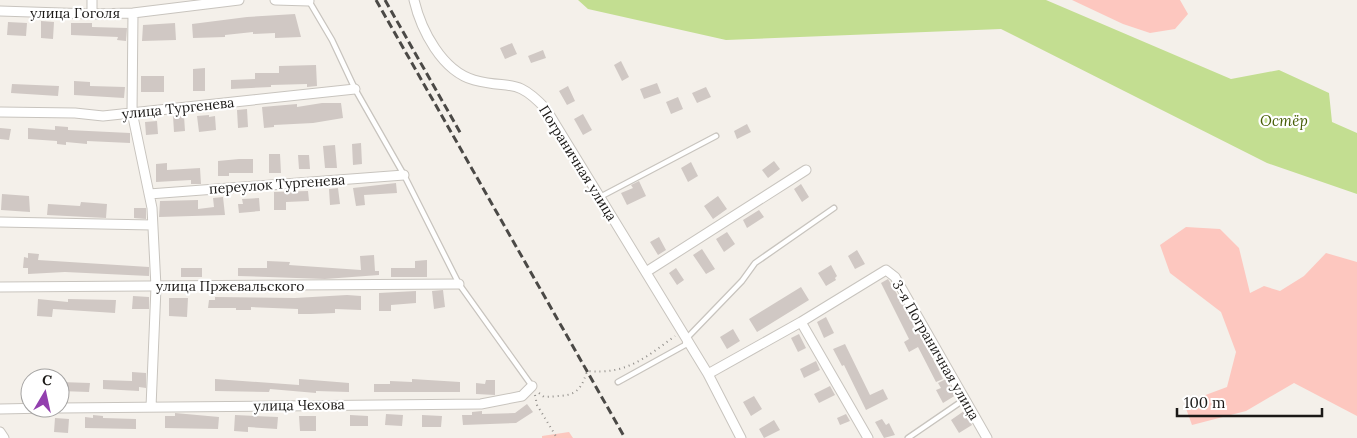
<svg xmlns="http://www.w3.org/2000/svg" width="1357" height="438" font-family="Lora,serif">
  <rect width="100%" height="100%" fill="#f4f0ea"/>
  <!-- green -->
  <path fill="#fdc7bf" d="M1072,0H1180L1188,14L1175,29L1150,33L1123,24Z
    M1186,227L1220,229L1239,248L1250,293L1264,286L1280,291L1304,276L1326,253L1357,262V416L1294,383L1246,411L1192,425L1184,403L1227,387L1236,352L1221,312L1170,273L1160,245Z
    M569,432L573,438H542V436Z"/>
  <!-- water -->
  <path fill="#c3de91" d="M578,0H1046L1231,79L1279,70L1329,93L1332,122L1357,133V194L1267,163L1001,29L726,40L588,9Z"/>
  <!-- building -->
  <path fill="#d0c8c4" d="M295,14L301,37L275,38V33L253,34V32L225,35V37L193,38L192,24L247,17Z
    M41,21L54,22L53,39L41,38Z
    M8,22L27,23L26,36L7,35Z
    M71,23H92V27L127,28L126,41L117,40L118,37L71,35Z
    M175,23L176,40L142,41L143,25Z
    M512,43L517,54L505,59L500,48Z
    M543,50L546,58L531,63L528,56Z
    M621,61L629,77L622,81L614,65Z
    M316,65L317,86L307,87V84L271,85V87L231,89V80L255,79V73H279V66Z
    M205,68V91H193V69Z
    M141,76H164V92H141Z
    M74,81L90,82V86L125,87L124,98L74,95Z
    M657,83L661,93L644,99L640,89Z
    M12,84L59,86L58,96L11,93Z
    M568,86L575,101L567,105L559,91Z
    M706,87L711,97L697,103L692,93Z
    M678,97L683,109L671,114L666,102Z
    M322,103H341L343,118L313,123L274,125V127L264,128L262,107L297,104V107Z
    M247,109L248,127L238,128L237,110Z
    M583,114L592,130L583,135L574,119Z
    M209,115V117L215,116L216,130L199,132L197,116Z
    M173,116H184L185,131L174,132Z
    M157,121L158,134L146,135L145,122Z
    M747,124L751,132L737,139L734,131Z
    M55,126L68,127V130L130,133V143L87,141V144L66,142V145L57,144V141L28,139V128L55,130Z
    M0,128L11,129L9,140L0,139Z
    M361,143L362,164L353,165L352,144Z
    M335,145L337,168H325L323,146Z
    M269,154H280L281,173H269Z
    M298,155H309L310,169H299Z
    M239,159H253V173H229V176H218V161Z
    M774,161L780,169L768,178L762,170Z
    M691,162L698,176L688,182L681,168Z
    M167,163V170L200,168L201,184H191V180L156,182V164Z
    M639,181L646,196L627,205L621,193L633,188L631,185Z
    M396,183L397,193L364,195L365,205L356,206L353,188Z
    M801,184L809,197L802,202L794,189Z
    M338,188L340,204L330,205L329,189Z
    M308,191L309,201L286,202V210H274V192Z
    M2,194L29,196L30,212L1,210Z
    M718,196L727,209L713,219L704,206Z
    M223,197L225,215L159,217L160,201L198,200V209L214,207L213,198Z
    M259,198L260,211L239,213L238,204H243L242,199Z
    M81,202L107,204L106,218L47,215L48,204L80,206Z
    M134,208H146V219L134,218Z
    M759,210L764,217L747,228L743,220Z
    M727,232L735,244L724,252L716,239Z
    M659,237L666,250L658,255L650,242Z
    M702,249L715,269L706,274L693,255Z
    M857,250L865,264L855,269L848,256Z
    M28,253L39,254L38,260L149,267V276L65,272L28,274V268H23L24,257L28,258Z
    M374,255L375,271H379V275L325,279L238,276V268H267V261L290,262L289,265L361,270L360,256Z
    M427,260V277H391V268H415V261Z
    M831,265L837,276L835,278L836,280L826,286L818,273Z
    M181,268H202V277H181Z
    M676,268L684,280L677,285L669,273Z
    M888,279L920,333L943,379L936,382L918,347L909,352L904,342L909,339L881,283Z
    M801,287L809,300L757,332L749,319Z
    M443,290L445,307L434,309L432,291Z
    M416,291V303L391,305V311H379V293Z
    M347,295L361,296V310L335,309V313L311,314H298V309L251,307V310H236V308H208L209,300H215V297L295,298Z
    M133,296L149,297V309H132Z
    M169,298H188L187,317L169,316Z
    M38,299L68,302V299L116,300L115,313L53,309L52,317L37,316Z
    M826,317L834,333L824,338L817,322Z
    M733,329L740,341L727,349L720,337Z
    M799,334L806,348L798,352L791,338Z
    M845,344L870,395L883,389L888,399L866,410L844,365L842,366L833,349Z
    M816,361L820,370L804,378L800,369Z
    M132,372L146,373V388L139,387V391L103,389V380L132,381Z
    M215,379L299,385V379L337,382L349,383V392L316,391V393L270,389L269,392L215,391Z
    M412,379L460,382V392H374V384H390V381L412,382Z
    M946,379L956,395L943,403L936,390L941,388L938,383Z
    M486,380H495V395L476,394V383L485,384Z
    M60,382L90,383L89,392L60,391Z
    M830,386L835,395L819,403L814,394Z
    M754,396L762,409L751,416L743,402Z
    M527,404L533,412L516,423L463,425L462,415H472V412L482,411V414L515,413Z
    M964,411L972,425L959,433L951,420Z
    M175,413L219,417L218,429L165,428V416H175Z
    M386,414L403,415L402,426L385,425Z
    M846,414L850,421L840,425L837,418Z
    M93,415L103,416V418L136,419V429L85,428V417L93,418Z
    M235,415L278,417L277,429L248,427V432L234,431Z
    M350,415L368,416V426H350Z
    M422,415L442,416L441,427H422Z
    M299,416H316V431H300Z
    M55,418L69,419L68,433L54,432Z
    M882,419L886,425L889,423L895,435L884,438L875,422Z
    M774,420L780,430L764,438L759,429Z"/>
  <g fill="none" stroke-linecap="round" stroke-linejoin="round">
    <defs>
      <path id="service" d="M309,1L332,40L355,89L404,175L459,284L532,386
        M600,197L716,136
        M618,382L685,345L686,339L742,281L755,263L834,208
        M908,438L965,399"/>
      <path id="minor" d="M275,0L309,1
        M414,0C421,30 442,71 474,80C511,90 515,76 546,109L708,374L741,438
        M0,11L92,14L133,13L239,0
        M133,13L132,112L152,208L156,287L151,407
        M92,14V0
        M0,112L75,113L103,116L355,89
        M149,194L404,175
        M0,222L152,225
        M646,272L806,170
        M0,287L459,284
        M801,322L868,438
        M708,374L801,322L886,270L895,277L987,438
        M60,408L481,404L522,396L532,386
        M0,409L49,408
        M0,432L4,438"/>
    </defs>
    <!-- service casing -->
    <use href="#service" stroke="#c8c4be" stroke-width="7"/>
    <!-- minor casing -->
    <use href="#minor" stroke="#c8c4be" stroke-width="11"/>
    <!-- path -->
    <path stroke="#918e8a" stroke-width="2" stroke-dasharray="1 4" stroke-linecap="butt" d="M539,393L544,397C570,395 579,398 587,371C626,375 645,358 675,336
      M535,395L537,405L557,438"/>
    <!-- service -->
    <use href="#service" stroke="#fff" stroke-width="4.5"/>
    <!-- minor -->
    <use href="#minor" stroke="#fff" stroke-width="9"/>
    <!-- rail -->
    <path stroke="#4b4946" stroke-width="3" stroke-dasharray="8 4" stroke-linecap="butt" d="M376,0L625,438
      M385,0L461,134"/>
  </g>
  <g text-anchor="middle" stroke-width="4.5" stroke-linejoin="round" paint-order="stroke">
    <!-- street labels -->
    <g font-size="14" fill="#1b1917" stroke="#fff">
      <text x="75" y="18">улица Гоголя</text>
      <text transform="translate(178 108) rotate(-6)" y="5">улица Тургенева</text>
      <text transform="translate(578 163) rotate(58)" y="5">Пограничная улица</text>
      <text transform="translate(277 184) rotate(-4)" y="5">переулок Тургенева</text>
      <text x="230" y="291">улица Пржевальского</text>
      <text transform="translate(936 350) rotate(60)" y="5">3-я Пограничная улица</text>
      <text transform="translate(299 405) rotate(-1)" y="5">улица Чехова</text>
    </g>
    <!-- water labels -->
    <g font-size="15" font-style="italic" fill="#465d06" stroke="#fff">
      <text x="1284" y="126">Остёр</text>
    </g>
  </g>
  <!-- north arrow -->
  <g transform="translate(45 393) rotate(9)"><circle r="24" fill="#ffffff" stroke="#a4a3a2"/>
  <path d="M0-4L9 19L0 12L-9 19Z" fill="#923fae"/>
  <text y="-8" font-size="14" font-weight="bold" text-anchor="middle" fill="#1b1917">С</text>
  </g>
  <!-- scale -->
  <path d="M1177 408v8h145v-8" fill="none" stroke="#1b1917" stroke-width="2.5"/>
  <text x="1184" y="408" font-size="15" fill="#1b1917" stroke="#ffffff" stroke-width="4" paint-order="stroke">100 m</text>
</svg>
